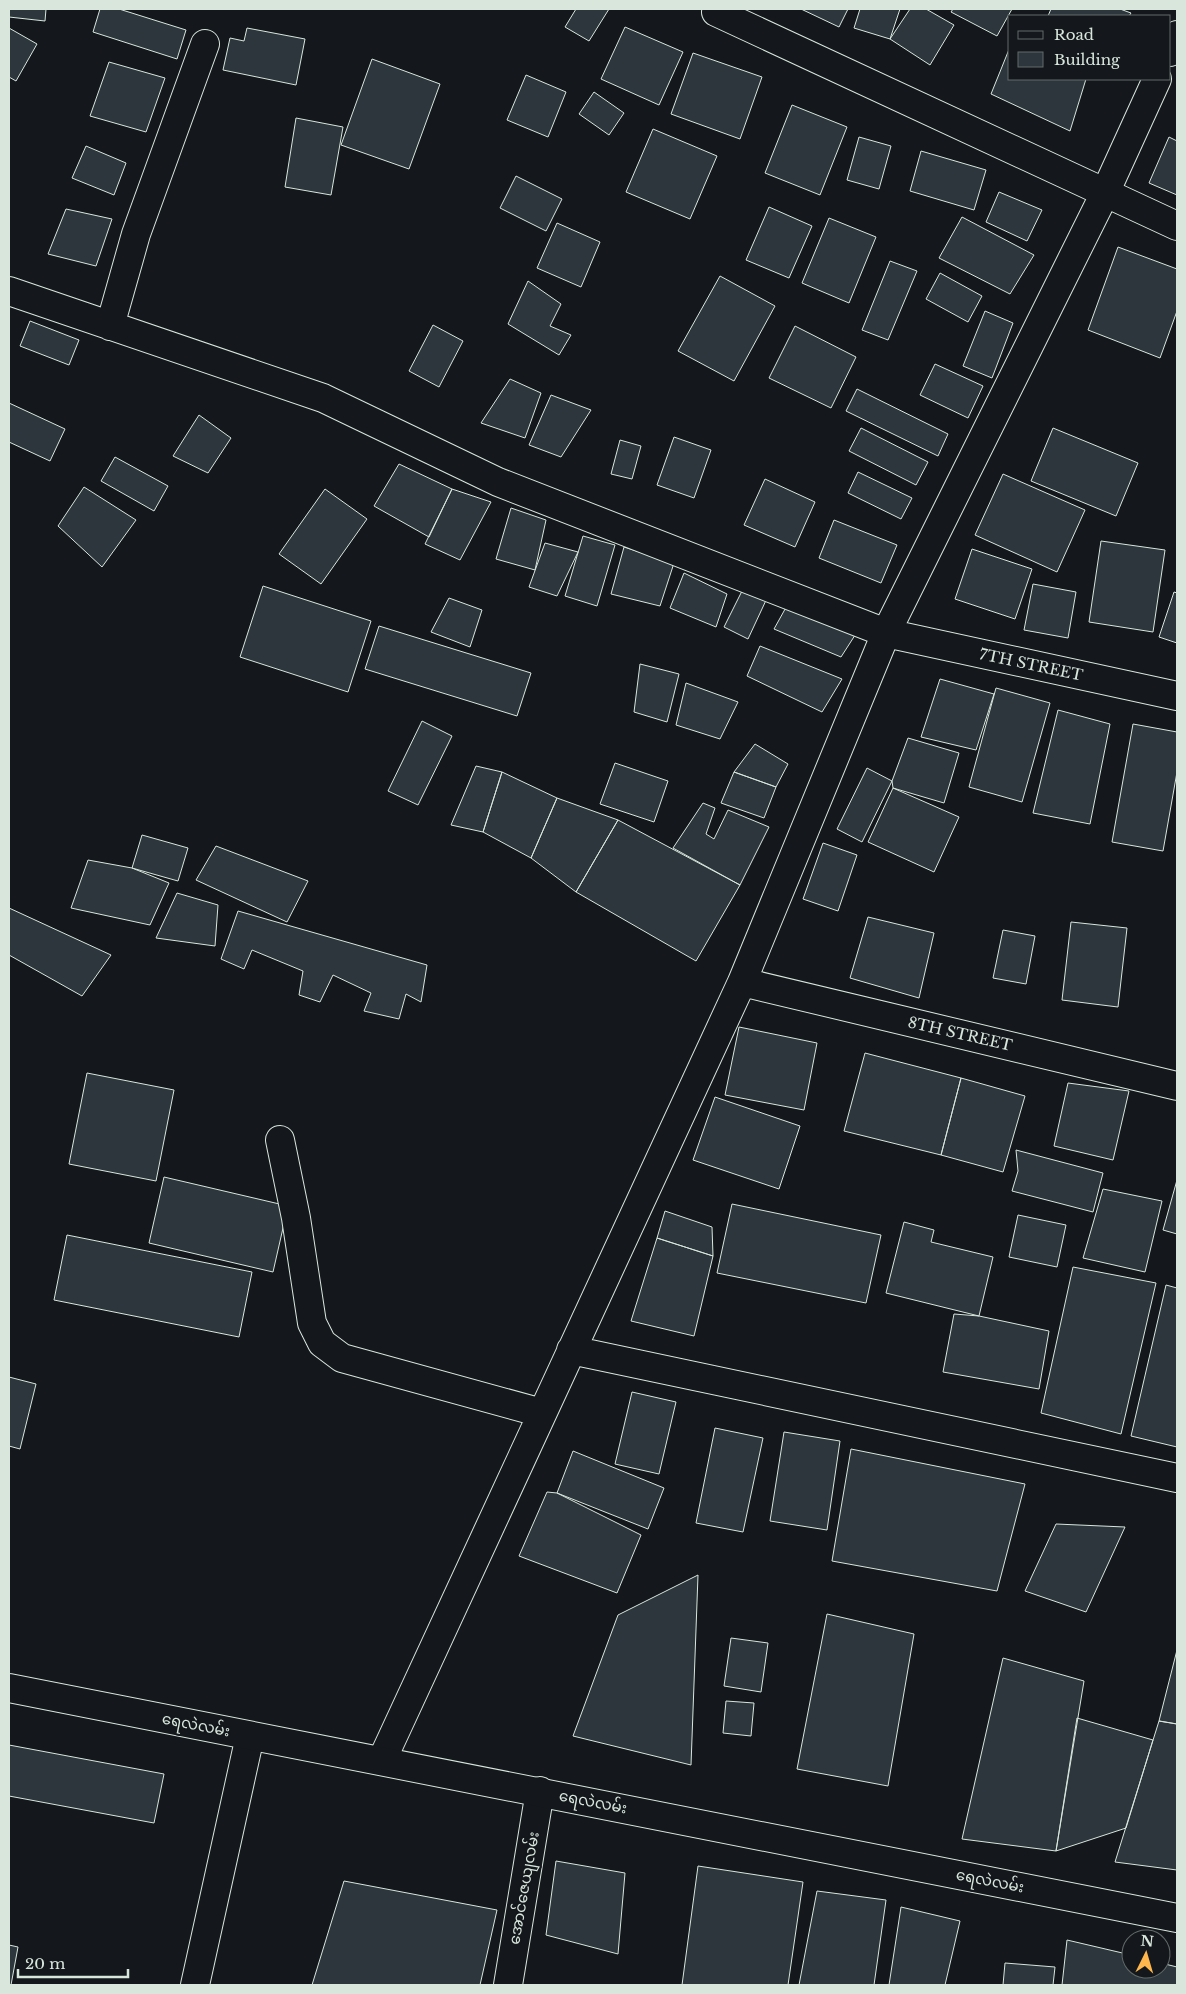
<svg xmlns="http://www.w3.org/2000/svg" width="1186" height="1994" font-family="'Libre Baskerville','Noto Sans Myanmar',serif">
  <rect width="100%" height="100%" fill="#14181c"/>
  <!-- building -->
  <path fill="#2c363c" stroke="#d8e6dc" d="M9,9H46L45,21L9,17Z
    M100,9H119L186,30L177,59L93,32Z
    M576,9H609L589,41L565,27Z
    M801,9H848L839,27Z
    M860,9H900L890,39L854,28Z
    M910,9H926L954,25L930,65L890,39Z
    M953,9H1012L997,36L951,12Z
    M1051,9H1120L1131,13L1129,16H1048Z
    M625,27L683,52L659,105L601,79Z
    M9,28L37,44L16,81L9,77Z
    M247,28L305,39L296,85L223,70L230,38L244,41Z
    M1010,47V79H1086L1070,131L991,94Z
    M693,53L762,77L740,139L671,114Z
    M372,59L440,84L409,169L341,145Z
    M109,62L165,78L146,132L90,116Z
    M526,75L566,92L548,137L507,120Z
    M594,92L624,113L609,135L579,114Z
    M792,105L847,127L820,195L765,173Z
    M296,118L343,127L331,195L285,187Z
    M653,129L717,156L690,219L626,192Z
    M859,137L891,146L879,189L847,180Z
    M1169,137L1177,141V195L1149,183Z
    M86,146L126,163L114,195L72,178Z
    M921,151L986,170L974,210L910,191Z
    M516,176L562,199L546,231L500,208Z
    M999,192L1042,210L1027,241L986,222Z
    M769,207L812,226L789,278L746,260Z
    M66,209L112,219L96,266L48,254Z
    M962,217L1034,255L1010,294L939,258Z
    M829,218L876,237L849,303L802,283Z
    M557,223L600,242L581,287L537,268Z
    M1118,247L1177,269V311L1160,358L1088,330Z
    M890,261L917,271L888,340L862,330Z
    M940,273L982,296L968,322L926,299Z
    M720,276L775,306L734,381L678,351Z
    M528,281L561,304L550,326L571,335L559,355L508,324Z
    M985,311L1013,323L992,378L963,366Z
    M30,321L79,340L69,365L20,346Z
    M433,325L463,341L439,387L409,371Z
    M795,326L856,357L831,408L769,378Z
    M935,364L983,386L968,418L920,395Z
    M510,379L541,393L525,438L481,423Z
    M857,389L948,434L938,456L846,411Z
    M551,395L591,410L561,457L529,445Z
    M9,403L65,429L50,461L9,442Z
    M199,415L231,438L208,473L173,456Z
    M861,428L928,462L916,485L849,451Z
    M1053,428L1138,463L1116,516L1031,481Z
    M674,437L711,450L694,498L657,485Z
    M620,440L641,446L632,479L611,474Z
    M115,457L168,486L154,511L101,481Z
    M399,464L452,489L429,537L374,506Z
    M858,472L912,498L901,519L848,493Z
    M1003,474L1085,510L1057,572L975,535Z
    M765,479L815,502L795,547L744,525Z
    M84,487L136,520L102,567L58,526Z
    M325,489L367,519L321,584L279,554Z
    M452,489L491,502L460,560L425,544Z
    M511,508L546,520L535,570L496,559Z
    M834,520L897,545L881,583L819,558Z
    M583,536L615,545L597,606L565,596Z
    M1101,541L1165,550L1153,632L1089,622Z
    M545,543L578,552L557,596L529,587Z
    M624,547L674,563L660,606L611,594Z
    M972,549L1032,569L1015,619L955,599Z
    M684,573L727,594L716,627L670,608Z
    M1033,584L1076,592L1068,638L1024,630Z
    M263,586L371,621L348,692L240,657Z
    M743,589L768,596L748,639L724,627Z
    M1174,592L1177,593V643L1159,637Z
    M449,598L482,610L470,647L431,632Z
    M789,602L859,629L841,657L774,629Z
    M379,626L531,673L517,716L365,669Z
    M760,646L842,679L822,712L747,676Z
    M640,664L679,674L667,722L634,712Z
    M940,679L994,694L976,750L921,737Z
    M686,683L738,702L720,739L676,725Z
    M996,688L1050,703L1022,802L969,787Z
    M1058,710L1110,724L1090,824L1033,813Z
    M422,721L452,736L418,805L388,791Z
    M1133,724L1177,732V772L1163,851L1112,842Z
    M908,738L959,753L944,803L893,788L892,781Z
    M755,744L788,764L776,787L734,772Z
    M615,763L668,781L654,822L600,804Z
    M476,766L502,772L483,832L451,825Z
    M867,768L892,781L862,842L837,829Z
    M502,772L557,798L531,858L483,832Z
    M734,772L776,787L764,818L721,803Z
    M893,788L959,817L934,872L868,842Z
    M557,798L618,820L576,892L531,858Z
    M703,803L715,808L706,834L714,839L728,810L769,827L740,885L673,848Z
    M618,820L740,885L696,961L576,892Z
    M142,835L188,848L178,881L132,868Z
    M823,843L857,855L838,911L803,899Z
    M216,846L308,881L287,922L196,880Z
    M88,860L132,868L169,883L150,925L71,908Z
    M177,893L218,905L215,946L156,938Z
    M9,908L111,955L82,996L9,955Z
    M238,911L427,965L421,1002L406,994L399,1019L364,1011L371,993L333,975L320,1002L299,995L303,971L252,950L244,969L221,959Z
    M868,917L934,933L919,998L850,978Z
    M1071,922L1127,928L1118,1007L1062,1000Z
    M1003,930L1035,936L1026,984L993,978Z
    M739,1027L817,1043L804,1110L725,1095Z
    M865,1053L961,1078L941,1155L844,1131Z
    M87,1073L174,1090L156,1181L69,1164Z
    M961,1078L1025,1096L1003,1172L941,1155Z
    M1068,1083L1129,1091L1113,1160L1054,1146Z
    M715,1097L800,1126L779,1189L693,1160Z
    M1016,1150L1103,1173L1093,1212L1012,1191L1018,1171Z
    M164,1177L288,1206L273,1272L149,1243Z
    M1177,1180V1234L1163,1230Z
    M1103,1189L1162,1201L1145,1272L1083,1258Z
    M732,1204L881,1235L866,1303L717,1273Z
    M665,1211L712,1227L713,1256L657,1238Z
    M1018,1215L1066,1225L1057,1267L1009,1257Z
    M904,1222L934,1230L931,1242L993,1257L979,1316L886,1293Z
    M67,1235L252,1272L239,1337L54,1300Z
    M657,1238L713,1256L694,1336L631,1321Z
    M1073,1267L1156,1283L1121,1434L1041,1413Z
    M1166,1285L1177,1288V1447L1131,1436Z
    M954,1314L979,1316L1049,1331L1039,1389L943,1372Z
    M9,1377L36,1384L20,1449L9,1446Z
    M632,1392L676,1402L659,1474L615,1464Z
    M715,1428L763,1438L743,1532L696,1523Z
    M784,1432L840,1441L827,1530L770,1521Z
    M851,1449L1025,1484L997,1591L832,1561Z
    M573,1451L664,1488L648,1529L557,1493Z
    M547,1492L557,1493L641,1535L617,1593L519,1556Z
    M1056,1524L1125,1527L1086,1612L1025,1591Z
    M698,1575L691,1765L573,1736L618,1615Z
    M827,1614L914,1634L888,1786L797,1769Z
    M731,1638L768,1643L761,1692L724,1686Z
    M1177,1650V1724L1159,1721Z
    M1003,1658L1084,1681L1056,1851L962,1839Z
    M726,1701L754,1703L751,1736L723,1733Z
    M1077,1718L1153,1740L1126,1828L1056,1851Z
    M1159,1721L1177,1724V1870L1115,1862Z
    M9,1745L164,1774L154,1823L9,1796Z
    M556,1861L625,1873L618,1954L546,1935Z
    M698,1866L803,1882L788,1985H682Z
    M344,1881L497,1910L480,1985H312Z
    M817,1891L886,1900L874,1985H799Z
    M901,1907L960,1921L945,1985H889Z
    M1067,1940L1131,1955V1969H1161V1963L1177,1967V1985H1062Z
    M9,1945L18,1947L11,1985H9Z
    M1005,1963L1055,1967L1053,1985H1003Z"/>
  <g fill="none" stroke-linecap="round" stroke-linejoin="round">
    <defs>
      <path id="minor" d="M716,12L1177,226
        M1170,52L1177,35
        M9,291L323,398L498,482L886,633L1177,696
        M110,326L136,234L205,44
        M742,982L1177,1086
        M280,1140L296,1218L312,1323L322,1343L342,1358L542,1413
        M571,1350L1177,1478
        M382,1760L742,982L886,633L1105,193L1157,79
        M195,1985L250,1736
        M508,1985L540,1791"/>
      <path id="secondary" d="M9,1688L1177,1918"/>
    </defs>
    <!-- minor casing -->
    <use href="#minor" stroke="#d8e6dc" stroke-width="30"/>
    <!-- secondary casing -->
    <use href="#secondary" stroke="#d8e6dc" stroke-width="30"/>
    <!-- minor -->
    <use href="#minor" stroke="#14181c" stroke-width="28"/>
    <!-- secondary -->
    <use href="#secondary" stroke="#14181c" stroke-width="28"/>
  </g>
  <g text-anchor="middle" stroke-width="4" stroke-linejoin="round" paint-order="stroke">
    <!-- street labels -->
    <g font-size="15" fill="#d8e6dc" stroke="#14181c">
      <text transform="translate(1031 665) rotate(12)" y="5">7TH STREET</text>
      <text transform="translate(960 1034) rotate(13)" y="5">8TH STREET</text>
      <text transform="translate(196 1725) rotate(11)" y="5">ရေလဲလမ်း</text>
      <text transform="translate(593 1802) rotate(11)" y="5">ရေလဲလမ်း</text>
      <text transform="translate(990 1881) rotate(11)" y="5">ရေလဲလမ်း</text>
      <text transform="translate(524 1888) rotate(-80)" y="5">အောင်ဇေယျလမ်း</text>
    </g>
  </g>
  <!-- border -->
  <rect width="1186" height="1994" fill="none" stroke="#d8e6dc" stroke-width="20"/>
  <!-- legend -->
  <rect x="1008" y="15" width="162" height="65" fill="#14181c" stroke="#626a69"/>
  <rect x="1018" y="31" width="25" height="8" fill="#14181c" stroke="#626a69"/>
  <text x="1054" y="40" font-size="15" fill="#d8e6dc">Road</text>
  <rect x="1018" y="52" width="25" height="15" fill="#2c363c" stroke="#626a69"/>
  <text x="1054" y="65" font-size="15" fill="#d8e6dc">Building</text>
  <!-- north arrow -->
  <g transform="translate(1146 1954) rotate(5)"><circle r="24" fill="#14181c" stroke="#626a69"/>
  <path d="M0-4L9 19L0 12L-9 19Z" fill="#ffb74d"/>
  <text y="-8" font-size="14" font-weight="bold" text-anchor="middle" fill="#d8e6dc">N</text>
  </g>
  <!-- scale -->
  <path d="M18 1969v8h110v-8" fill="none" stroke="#d8e6dc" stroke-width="2.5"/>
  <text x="25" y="1969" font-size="15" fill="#d8e6dc" stroke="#14181c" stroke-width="4" paint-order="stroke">20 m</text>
</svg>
